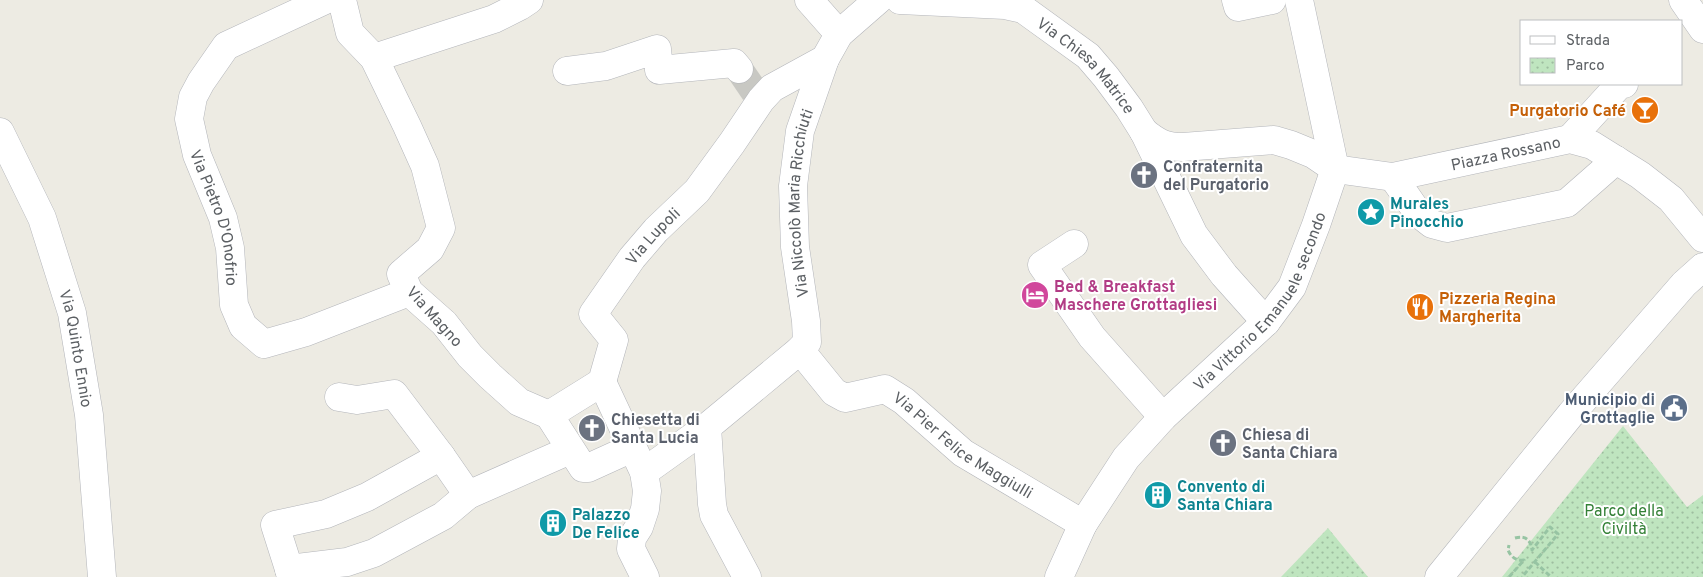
<svg xmlns="http://www.w3.org/2000/svg" width="1703" height="577" font-family="Overpass,sans-serif">
  <defs>
    <pattern id="park-dots" width="8" height="8" patternUnits="userSpaceOnUse" patternTransform="scale(1.25)"><rect width="8" height="8" fill="#bfe5bf"/><path d="M2 2h.1M6 6h.1" fill="none" stroke="#9ebd9f" stroke-width="1.8" stroke-linecap="round"/></pattern>
  </defs>
  <rect width="100%" height="100%" fill="#edebe3"/>
  <!-- park -->
  <path fill="url(#park-dots)" d="M1623,426L1687,507L1703,495V577H1502Z
    M1328,528L1368,577H1281Z"/>
  <g fill="none" stroke-linecap="round" stroke-linejoin="round">
    <!-- minor-tunnel -->
    <path stroke="#c8c8c3" stroke-width="28" stroke-dasharray="28 14" stroke-linecap="butt" d="M739,69L756,94"/>
    <defs>
      <g id="minor">
        <path id="s1" d="M325,0L226,46L201,82L193,97L189,119L197,155L223,218L230,248L234,305L243,326L264,344L306,332L409,292"/>
        <path d="M342,0L350,33L374,58L407,126L425,166L441,228L430,249L401,274L409,292L444,323L470,356L490,376L519,402L549,415L583,468H588L632,448"/>
        <path d="M809,0L839,34"/>
        <path id="s2" d="M900,0L1005,5L1023,9L1088,56L1106,77L1129,108L1144,132L1194,235L1224,275L1266,322"/>
        <path d="M1236,0L1238,7L1272,0"/>
        <path d="M1299,0L1335,169"/>
        <path d="M1683,0L1703,29"/>
        <path d="M374,58L494,19L520,6L529,0"/>
        <path d="M567,71L606,66L657,49L659,70L734,63L739,69"/>
        <path id="s3" d="M0,132L42,218L72,313L89,415L102,577"/>
        <path id="s4" d="M1144,132C1158,143 1165,147 1183,147L1274,140L1291,145L1313,154L1335,169L1393,177L1570,139L1592,145L1640,175L1671,199L1703,238"/>
        <path d="M1570,139L1619,85L1624,84"/>
        <path d="M1393,177L1418,213L1432,224L1447,228L1567,203L1616,160"/>
        <path d="M1074,244L1042,265L1092,337L1163,417"/>
        <path id="s5" d="M800,350L834,392L845,398L885,389L904,401L963,453L1083,524"/>
        <path d="M602,382L644,472L647,491L645,509L639,527L632,538L631,549L645,577"/>
        <path d="M339,397L357,400L394,394L441,456"/>
        <path id="s6" d="M549,415L602,382L614,340L593,314L632,258L656,230L697,191L732,143L761,100L772,88L825,59"/>
        <path d="M707,427L712,504L714,515L747,577"/>
        <path id="s7" d="M644,472L707,427L800,350L807,342L806,321L795,247L793,186L800,131L825,59L839,34L878,0"/>
        <path d="M289,569L275,525L326,514L367,497L441,456L468,495"/>
        <path d="M291,577L289,569L347,562L374,553L443,516L468,495L570,450"/>
        <path id="s8" d="M1059,577L1083,524L1126,458L1163,417L1266,322L1292,287L1316,225L1335,169"/>
        <path d="M1439,577L1571,414L1684,284L1703,267"/>
      </g>
    </defs>
    <!-- minor casing -->
    <use href="#minor" stroke="#b3b5ba" stroke-width="29"/>
    <!-- path -->
    <path stroke="#97c4a3" stroke-width="3" stroke-dasharray="5 2.5" stroke-linecap="butt" d="M1515,538C1525,535 1531,540 1532,550L1550,527L1558,534L1522,577
      M1535,562L1551,577
      M1509,577L1524,560C1516,561 1511,557 1508,550L1509,545"/>
    <!-- minor -->
    <use href="#minor" stroke="#fff" stroke-width="28"/>
  </g>
  <!-- icons -->
  <defs>
    <symbol id="bar-disc" viewBox="-11 -11 22 22"><circle r="9.5" fill="#e8710a" stroke="#fff"/><path d="M-6-5H6L.8 .8V4.5H3.5V6h-7V4.5H-.8V.8Z" fill="#fff"/></symbol>
    <symbol id="church-disc" viewBox="-11 -11 22 22"><circle r="9.5" fill="#6b7280" stroke="#fff"/><path d="M-1.2-6h2.4v3.5h3.3v2.4h-3.3V6h-2.4V-.1h-3.3v-2.4h3.3Z" fill="#fff"/></symbol>
    <symbol id="sight-disc" viewBox="-11 -11 22 22"><circle r="9.5" fill="#0f9aa8" stroke="#fff"/><path d="M0-6L1.8-2.2L6-1.7L2.9 1.2L3.7 5.4L0 3.3L-3.7 5.4L-2.9 1.2L-6-1.7L-1.8-2.2Z" fill="#fff"/></symbol>
    <symbol id="hotel-disc" viewBox="-11 -11 22 22"><circle r="9.5" fill="#d1479c" stroke="#fff"/><path d="M-6-4.5h1.5V1H6V5H4.5V3h-9V5H-6ZM-4 0a1.8 1.8 0 1 1 3.6 0ZM.5 0V-2.5h3Q6-2.5 6 0Z" fill="#fff"/></symbol>
    <symbol id="restaurant-disc" viewBox="-11 -11 22 22"><circle r="9.5" fill="#e8710a" stroke="#fff"/><path d="M-5-6h1v4h1v-4h1v4h1v-4h1v5L-1.5 .5V6h-2V.5L-5-1ZM5-6V6H3V1.5H1.5Q1.5-4 5-6Z" fill="#fff"/></symbol>
    <symbol id="civic-disc" viewBox="-11 -11 22 22"><circle r="9.5" fill="#5c6f8a" stroke="#fff"/><path d="M-.6-6.5H3V-4.5H.6V-3L4-1V1h2V6H-6V1h2V-1L-.6-3ZM-1.2 2.5V6h2.4V2.5Z" fill="#fff"/></symbol>
    <symbol id="building-disc" viewBox="-11 -11 22 22"><circle r="9.5" fill="#0f9aa8" stroke="#fff"/><path d="M-4-6H4V6H1V3H-1V6H-4ZM-2.5-4.3h1.7v1.8h-1.7ZM.8-4.3h1.7v1.8H.8ZM-2.5-1h1.7V.8h-1.7ZM.8-1h1.7V.8H.8Z" fill="#fff"/></symbol>
  </defs>
  <g fill-rule="evenodd">
    <use href="#bar-disc" x="1629" y="94" width="32" height="32"/>
    <use href="#church-disc" x="1128" y="159" width="32" height="32"/>
    <use href="#sight-disc" x="1355" y="196" width="32" height="32"/>
    <use href="#hotel-disc" x="1019" y="279" width="32" height="32"/>
    <use href="#restaurant-disc" x="1404" y="291" width="32" height="32"/>
    <use href="#civic-disc" x="1658" y="392" width="32" height="32"/>
    <use href="#church-disc" x="576" y="412" width="32" height="32"/>
    <use href="#church-disc" x="1207" y="427" width="32" height="32"/>
    <use href="#building-disc" x="1142" y="479" width="32" height="32"/>
    <use href="#building-disc" x="537" y="507" width="32" height="32"/>
  </g>
  <g text-anchor="middle" stroke-width="4" stroke-linejoin="round" paint-order="stroke">
    <!-- street labels -->
    <g font-size="16" fill="#5b5f63" stroke="#fff">
      <text dy="6" stroke="none"><textPath href="#s2" startOffset="209">Via Chiesa Matrice</textPath></text>
      <text dy="6" stroke="none"><textPath href="#s4" startOffset="376">Piazza Rossano</textPath></text>
      <text dy="6" stroke="none"><textPath href="#s7" startOffset="349">Via Niccolò Maria Ricchiuti</textPath></text>
      <text dy="6" stroke="none"><textPath href="#s1" startOffset="295">Via Pietro D'Onofrio</textPath></text>
      <text dy="6" stroke="none"><textPath href="#s6" startOffset="238">Via Lupoli</textPath></text>
      <text dy="6" stroke="none"><textPath href="#s8" startOffset="346">Via Vittorio Emanuele secondo</textPath></text>
      <text transform="translate(435 316) rotate(48)" y="6">Via Magno</text>
      <text dy="6" stroke="none"><textPath href="#s3" startOffset="231">Via Quinto Ennio</textPath></text>
      <text dy="6" stroke="none"><textPath href="#s5" startOffset="204">Via Pier Felice Maggiulli</textPath></text>
    </g>
    <!-- food labels -->
    <g font-size="16" font-weight="bold" fill="#c56008" stroke="#fff" text-anchor="end">
      <text x="1626" y="116">Purgatorio Café</text>
      <text x="1439" y="304" text-anchor="start">Pizzeria Regina<tspan x="1439" dy="18">Margherita</tspan></text>
    </g>
    <!-- worship labels -->
    <g font-size="16" font-weight="bold" fill="#5b616d" stroke="#fff" text-anchor="start">
      <text x="1163" y="172">Confraternita<tspan x="1163" dy="18">del Purgatorio</tspan></text>
      <text x="611" y="425">Chiesetta di<tspan x="611" dy="18">Santa Lucia</tspan></text>
      <text x="1242" y="440">Chiesa di<tspan x="1242" dy="18">Santa Chiara</tspan></text>
    </g>
    <!-- culture labels -->
    <g font-size="16" font-weight="bold" fill="#0d838f" stroke="#fff" text-anchor="start">
      <text x="1390" y="209">Murales<tspan x="1390" dy="18">Pinocchio</tspan></text>
      <text x="1177" y="492">Convento di<tspan x="1177" dy="18">Santa Chiara</tspan></text>
      <text x="572" y="520">Palazzo<tspan x="572" dy="18">De Felice</tspan></text>
    </g>
    <!-- hotel labels -->
    <g font-size="16" font-weight="bold" fill="#b23c85" stroke="#fff" text-anchor="start">
      <text x="1054" y="292">Bed &amp; Breakfast<tspan x="1054" dy="18">Maschere Grottagliesi</tspan></text>
    </g>
    <!-- service labels -->
    <g font-size="16" font-weight="bold" fill="#4e5e75" stroke="#fff" text-anchor="end">
      <text x="1655" y="405">Municipio di<tspan x="1655" dy="18">Grottaglie</tspan></text>
    </g>
    <!-- park labels -->
    <g font-size="16" fill="#348137" stroke="#fff">
      <text x="1624" y="516">Parco della<tspan x="1624" dy="18">Civiltà</tspan></text>
    </g>
  </g>
  <!-- legend -->
  <rect x="1520" y="20" width="162" height="65" fill="#ffffff" stroke="#bdbfc1"/>
  <rect x="1530" y="36" width="25" height="8" fill="#ffffff" stroke="#bdbfc1"/>
  <text x="1566" y="45" font-size="15" fill="#5b5f63">Strada</text>
  <rect x="1530" y="58" width="25" height="15" fill="url(#park-dots)" stroke="#bdbfc1"/>
  <text x="1566" y="70" font-size="15" fill="#5b5f63">Parco</text>
</svg>
